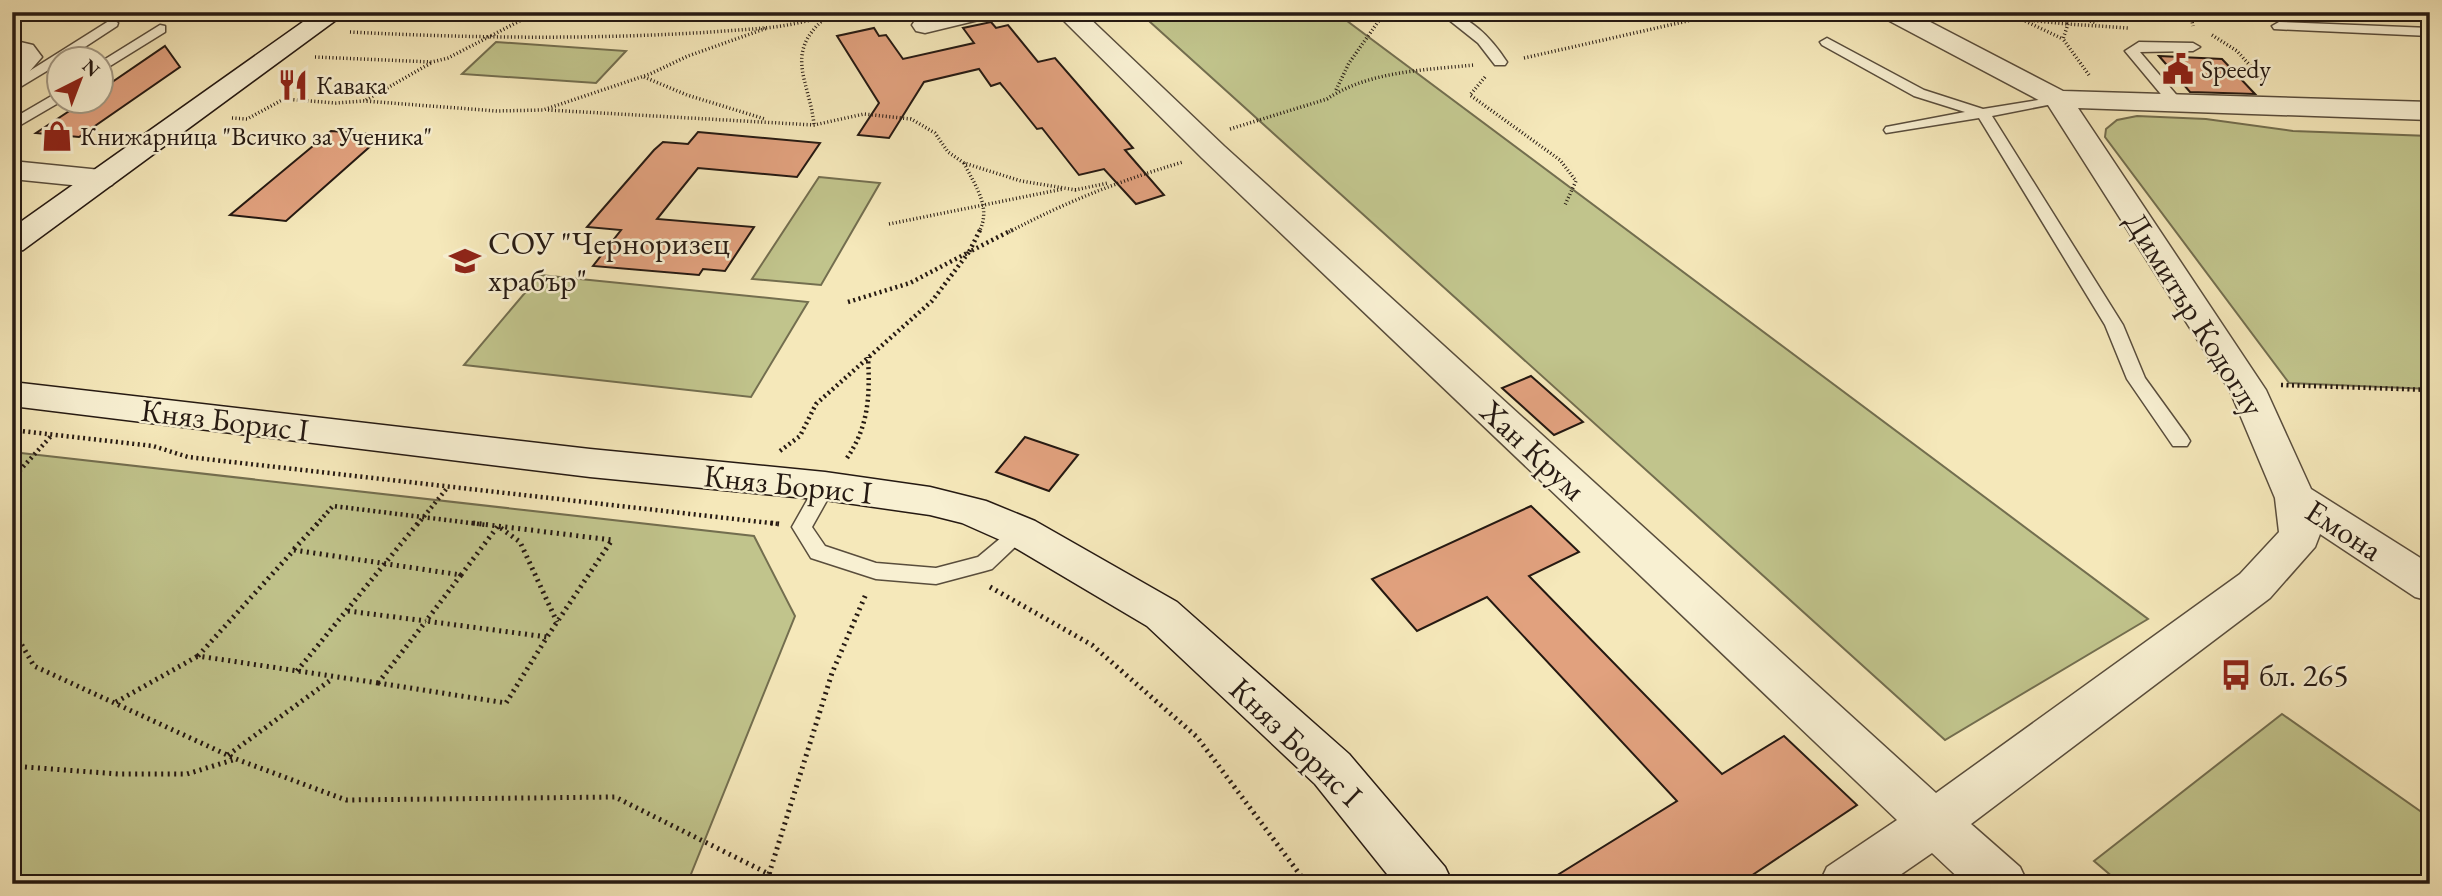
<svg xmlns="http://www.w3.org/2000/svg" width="2442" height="896" font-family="'EB Garamond',serif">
  <rect width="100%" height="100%" fill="#f5e8ba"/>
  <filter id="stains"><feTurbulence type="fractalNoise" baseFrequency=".00286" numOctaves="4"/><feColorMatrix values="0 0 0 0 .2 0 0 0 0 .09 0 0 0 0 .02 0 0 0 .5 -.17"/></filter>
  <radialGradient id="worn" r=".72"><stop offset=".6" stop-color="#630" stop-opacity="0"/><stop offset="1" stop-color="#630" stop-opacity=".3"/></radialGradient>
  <!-- green -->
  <path fill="#c1c48c" stroke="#736e4f" stroke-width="2" d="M1139,12H1335L2148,619L1945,740Z
    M496,42L626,51L596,83L462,74Z
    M2137,116L2206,119L2293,131L2430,136V389L2289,383L2105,137L2106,129L2117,120Z
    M819,177L880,183L821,285L752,279Z
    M540,275L808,302L751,397L464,365Z
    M12,452L754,536L795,616L687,884H12Z
    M2282,714L2430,818V884H2121L2094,861Z"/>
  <!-- building -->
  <path fill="#e1a17e" stroke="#251912" stroke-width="2" d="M991,22L996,28L1008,25L1038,62L1055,58L1133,148L1125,150L1164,195L1136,204L1104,169L1079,175L1042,128L1037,129L1005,89L1000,83L991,86L979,69L924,82L889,138L858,135L879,103L837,36L874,28L879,36L886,35L903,59L974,43L963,28Z
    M165,46L180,67L79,137L36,133L83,102H102V89Z
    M2159,56L2222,59L2255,94L2190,92Z
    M331,131L383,135L286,221L230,215Z
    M698,132L820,143L797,177L698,168L657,219L754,227L725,271L703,269L699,275L593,266L621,230L587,227L654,150L663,142L688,144Z
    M1531,376L1583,422L1554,435L1502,388Z
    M1025,437L1078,455L1049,491L996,472Z
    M1531,506L1579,552L1529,576L1722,774L1784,736L1857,805L1739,884H1543L1677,801L1487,597L1417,631L1372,579Z"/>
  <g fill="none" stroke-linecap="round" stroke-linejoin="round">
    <defs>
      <path id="lane" d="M1439,12C1468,12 1492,39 1507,62L1505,65H1495L1478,43Z
        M112,19L118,23L117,26L65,60H60V63L12,92V82Z
        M2279,22L2430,28V36L2274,29L2272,26Z
        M160,25L165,26V32L102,71V61Z
        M1827,38L1924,90L1983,109L2063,96V102L1992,116L2123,325L2145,378L2187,436L2190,441L2187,446H2173L2127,379L2105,325L1979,118L1886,133L1884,130L1886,127L1965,112L1914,96L1822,45L1820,42Z
        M2139,42L2193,43L2200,47L2193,51L2140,52L2180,99V105H2170L2125,51Z
        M60,91V102L12,130V119Z
        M825,479L832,481L835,486L812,527L825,546L876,563L936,568L978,557L1014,527L1021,524L1028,527L1031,532L992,569L985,571L936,584L876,579L811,558L792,527L818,481Z"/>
      <path id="street" d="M947,12H995L991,17L925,33L916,31L912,25L916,19Z
        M1055,12H1083L1224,146L1936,793L2240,574L2279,532L2275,498L2230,391L2048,105L1882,17L1878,12H1911L2063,91L2430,102V120L2078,108L2266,390L2311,489L2430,564V601L2415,597L2320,534L2315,547L2270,598L1971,824L2020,867L2028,884H1965L1932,853L1887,884H1819L1827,867L1897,820L1202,158Z
        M12,40L33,45L42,57L22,80L12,82Z
        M12,161L101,170L112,173L116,179L112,185L101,188L12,179Z"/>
      <path id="secondary" d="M317,12H347L23,250L12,253V228Z
        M12,382L590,449L825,472L930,487L986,501L1035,521L1177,602L1349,754L1445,867L1453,884H1395L1315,784L1147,626L1007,543L962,523L930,515L825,500L590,477L12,406Z"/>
    </defs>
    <!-- lane casing -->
    <use href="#lane" stroke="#594d3c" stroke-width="3"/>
    <!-- street casing -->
    <use href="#street" stroke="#594d3c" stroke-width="3"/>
    <!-- secondary casing -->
    <use href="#secondary" stroke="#251912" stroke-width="3"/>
    <!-- path-far2 -->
    <path stroke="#251912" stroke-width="3.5" stroke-dasharray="1 2.5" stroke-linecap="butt" d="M2023,12V20L2063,39
      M2060,12L2097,23
      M2190,12L2193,26
      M2027,20L2068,24
      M350,32C488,39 627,40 764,28C792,26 821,17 848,12
      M2212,35L2237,51L2263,80
      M315,57L432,62L448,58L537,12
      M1524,58L1727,12
      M2089,75L2063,39L2068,24L2128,28
      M644,77L687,95L765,119
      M1485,77L1470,95L1560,160L1576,181L1565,205
      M1336,90L1349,63L1385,12
      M366,100L431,63
      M548,110L814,125L864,114L911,119L935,133L948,152L964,163L1021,181L1076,190
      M232,118L247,119L284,99L336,103L364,101L497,111L543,110L650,74L688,56L767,28
      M814,124C809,80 784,54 824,19
      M1230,129L1327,99C1369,71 1425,70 1474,65
      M964,163C975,186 992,207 979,232
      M1075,190L1108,183
      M889,224L1063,189
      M1009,232C1068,201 1119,181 1183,162"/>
    <!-- path-far1 -->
    <path stroke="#251912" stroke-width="4.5" stroke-dasharray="2 3.5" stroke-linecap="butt" d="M848,302L910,283L969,252L980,230
      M2281,385L2430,390
      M12,430L153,446L188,457L779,524
      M780,451L800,436L816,404L932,301L969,252L1012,230
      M847,458C869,426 870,395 868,357
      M12,479L52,435
      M316,525L333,506L487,525
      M417,525L448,487"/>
    <!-- path -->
    <path stroke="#251912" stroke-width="5" stroke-dasharray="2 4.5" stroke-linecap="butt" d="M473,523L612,540L547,637
      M771,523L779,524
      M294,549L318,523
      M461,575L498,526L520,542L557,622
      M990,587L1092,645L1197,737L1307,884
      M348,611L426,621
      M12,628L34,666L236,759L346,800L615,797L769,874L799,884
      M297,671L418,523
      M378,683L506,703L547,637L426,621
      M378,683L198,656L294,550L461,575L426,621
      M378,683L426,621
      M116,702L198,656
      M228,755L332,679
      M12,766L118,774H187L236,759
      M769,874L832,673L866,594"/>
    <!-- lane -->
    <use href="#lane" fill="#f8f0d2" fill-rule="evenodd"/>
    <!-- street -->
    <use href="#street" fill="#f8f0d2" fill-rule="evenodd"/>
    <!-- secondary -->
    <use href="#secondary" fill="#f8f0d2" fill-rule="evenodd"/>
  </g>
  <!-- icons -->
  <defs>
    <symbol id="civic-bare" viewBox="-9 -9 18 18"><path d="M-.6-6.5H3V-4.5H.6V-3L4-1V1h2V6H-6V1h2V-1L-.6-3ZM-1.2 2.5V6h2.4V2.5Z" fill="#8f2418" stroke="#f8f0d2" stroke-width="2.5" paint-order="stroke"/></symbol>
    <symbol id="restaurant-bare" viewBox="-9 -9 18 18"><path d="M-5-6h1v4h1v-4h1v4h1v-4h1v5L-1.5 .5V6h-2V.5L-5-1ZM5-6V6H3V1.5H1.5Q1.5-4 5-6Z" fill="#8f2418" stroke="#f8f0d2" stroke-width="2.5" paint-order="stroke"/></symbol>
    <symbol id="shop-bare" viewBox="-9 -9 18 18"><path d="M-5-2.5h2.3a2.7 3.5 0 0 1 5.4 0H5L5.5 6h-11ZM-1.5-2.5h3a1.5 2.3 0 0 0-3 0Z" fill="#8f2418" stroke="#f8f0d2" stroke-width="2.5" paint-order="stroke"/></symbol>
    <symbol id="school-bare" viewBox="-9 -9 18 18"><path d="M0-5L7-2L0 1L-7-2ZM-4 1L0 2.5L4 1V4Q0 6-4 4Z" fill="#8f2418" stroke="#f8f0d2" stroke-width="2.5" paint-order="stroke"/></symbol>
    <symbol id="bus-bare" viewBox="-9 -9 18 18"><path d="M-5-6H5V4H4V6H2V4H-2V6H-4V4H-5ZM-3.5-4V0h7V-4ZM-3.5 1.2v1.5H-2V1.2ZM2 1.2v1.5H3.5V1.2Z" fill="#8f2418" stroke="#f8f0d2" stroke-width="2.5" paint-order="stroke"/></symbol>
  </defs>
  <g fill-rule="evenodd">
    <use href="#civic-bare" x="2156" y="47" width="44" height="44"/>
    <use href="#restaurant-bare" x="271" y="63" width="44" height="44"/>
    <use href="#shop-bare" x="35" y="114" width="44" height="44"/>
    <use href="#school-bare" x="443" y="239" width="44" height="44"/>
    <use href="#bus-bare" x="2214" y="653" width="44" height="44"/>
  </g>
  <g text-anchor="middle" stroke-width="5" stroke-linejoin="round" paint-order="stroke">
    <!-- far-poi labels -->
    <g font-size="26" fill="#251912" stroke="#f8f0d2" text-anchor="start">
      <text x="2201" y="78">Speedy</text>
      <text x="316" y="94">Кавака</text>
      <text x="80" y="145">Книжарница "Всичко за Ученика"</text>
    </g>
    <!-- poi labels -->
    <g font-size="32" fill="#251912" stroke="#f8f0d2" text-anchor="start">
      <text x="488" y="254">СОУ "Черноризец<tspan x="488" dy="37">храбър"</tspan></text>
      <text x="2259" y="686">бл. 265</text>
    </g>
    <!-- street labels -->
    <g font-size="32" fill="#251912" stroke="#f8f0d2">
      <text transform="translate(2195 314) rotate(58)" y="11">Димитър Кодоглу</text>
      <text transform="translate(225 420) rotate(7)" y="11">Княз Борис I</text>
      <text transform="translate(1533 450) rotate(43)" y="11">Хан Крум</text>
      <text transform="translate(788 484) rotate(6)" y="11">Княз Борис I</text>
      <text transform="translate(2344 530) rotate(33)" y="11">Емона</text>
      <text transform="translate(1296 742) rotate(44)" y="11">Княз Борис I</text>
    </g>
  </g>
  <!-- margin -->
  <rect width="2442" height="896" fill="none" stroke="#f5e8ba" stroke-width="42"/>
  <rect x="14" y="14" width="2414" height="868" fill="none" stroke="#251912" stroke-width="3.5"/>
  <rect x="21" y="21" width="2400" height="854" fill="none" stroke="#251912" stroke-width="2"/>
  <!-- north arrow -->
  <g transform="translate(80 80) rotate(42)"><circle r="33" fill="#f8f0d2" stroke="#a49a85" stroke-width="2"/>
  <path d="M0-5L12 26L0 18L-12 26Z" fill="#8f2418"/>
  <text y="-10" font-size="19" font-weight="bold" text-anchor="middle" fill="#251912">N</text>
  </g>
  <rect width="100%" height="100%" filter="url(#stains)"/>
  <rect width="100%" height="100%" fill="url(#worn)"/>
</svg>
